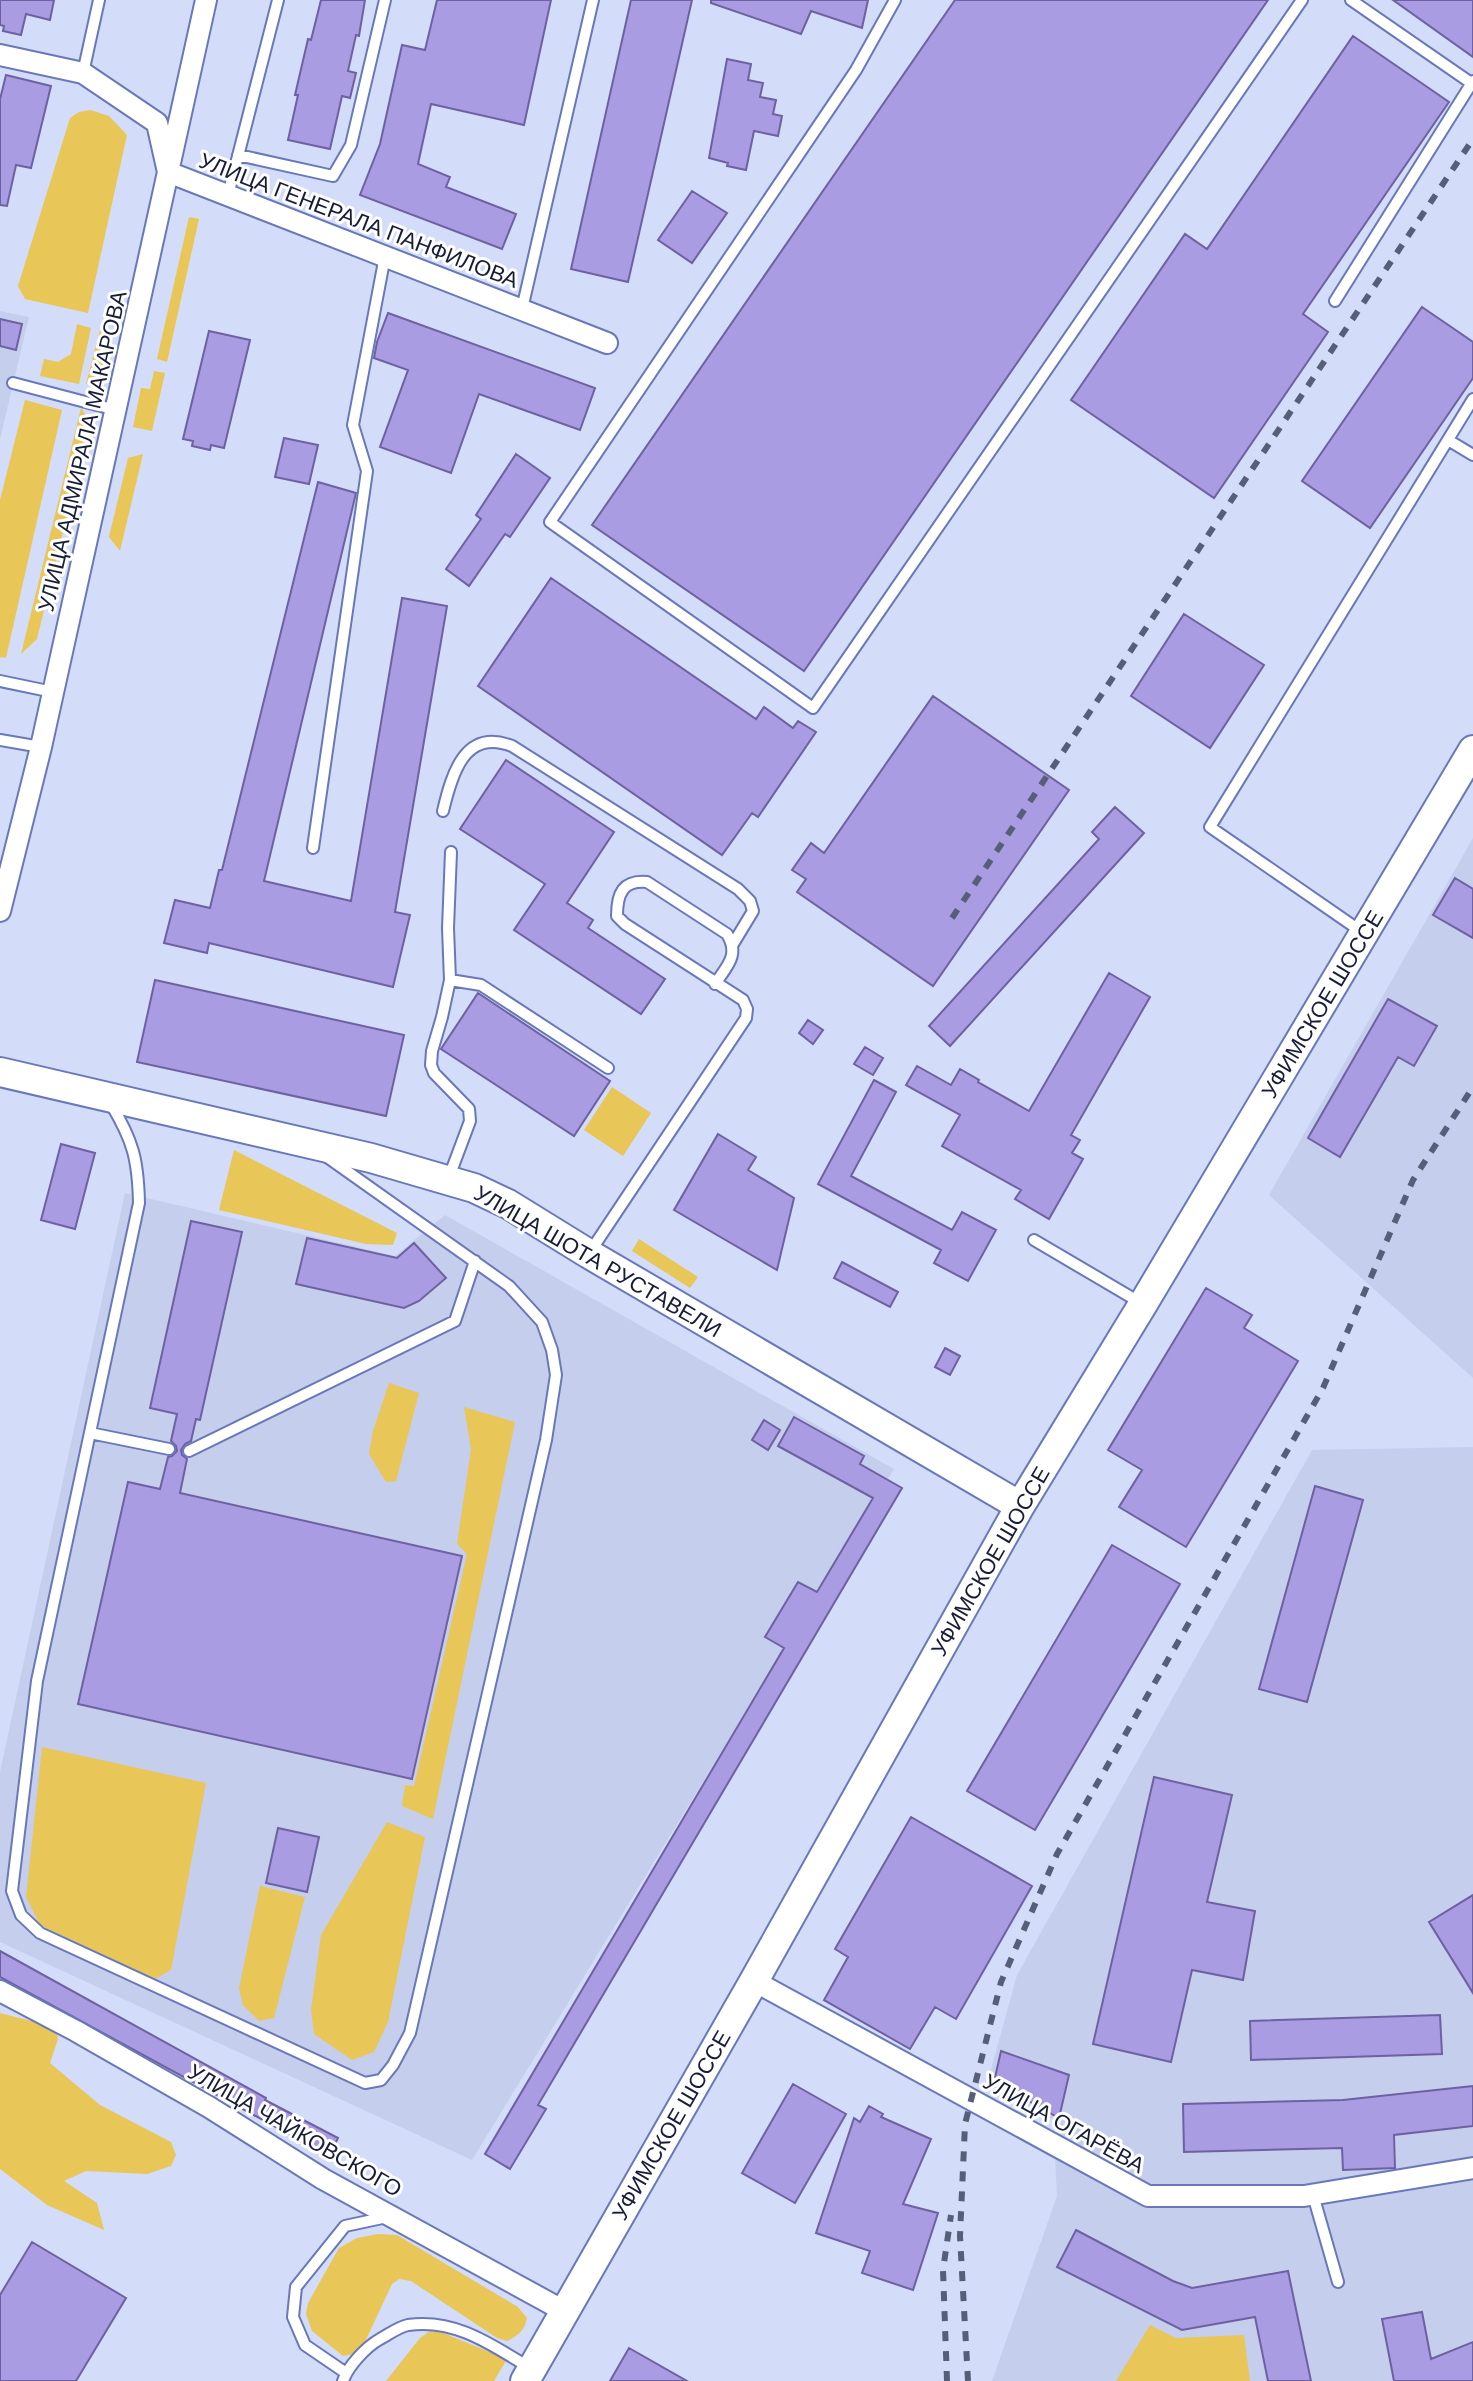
<svg xmlns="http://www.w3.org/2000/svg" width="1473" height="2381" font-family="'DM Sans',sans-serif">
  <rect width="100%" height="100%" fill="#d3dcf8"/>
  <!-- built -->
  <path fill="#c5ceec" d="M0,311L29,317L0,439Z
    M1473,838V1378L1269,1195Z
    M125,1193L395,1256L445,1215L894,1469L472,2160L0,1942V1772Z
    M1473,1447V2381H992L1057,2196L1053,2119L987,2084L1017,1975L1312,1450Z"/>
  <!-- green -->
  <path fill="#e8c657" d="M90,110L109,116L127,135L88,313L25,299L18,286L70,118L79,112Z
    M189,217L199,219L167,362L157,359Z
    M77,324L91,328L79,384L40,376L44,359L58,362L71,354Z
    M100,330L110,342L101,375L86,384Z
    M154,371L165,373L152,431L133,427L141,388L150,389Z
    M25,400L62,410L6,658L0,657V500Z
    M81,408L90,421L37,639L21,654Z
    M143,454L120,551L109,537L128,458Z
    M612,1087L651,1113L623,1156L584,1130Z
    M234,1150L397,1233L393,1245L366,1244L219,1210Z
    M639,1239L698,1277L690,1288L632,1251Z
    M389,1383L419,1393L396,1481L386,1482L369,1454L373,1431Z
    M464,1407L515,1422L433,1819L402,1806L405,1785L414,1786L467,1554L457,1544L471,1449Z
    M42,1747L206,1783L171,1970L155,1979L40,1925L26,1897Z
    M387,1822L425,1837L388,2022L374,2052L352,2060L314,2034L311,2010L321,1935Z
    M260,1886L305,1897L274,2018L259,2021L243,2005L239,1988Z
    M0,2013L55,2027L58,2039L50,2063L100,2105L171,2142L176,2155L171,2166L147,2174L86,2171L64,2181L97,2203L104,2230L47,2205L0,2169Z
    M378,2234L397,2235L518,2307L527,2318C525,2330 518,2336 507,2341L497,2338L411,2281L399,2279L392,2284L363,2346L354,2354L343,2356L312,2331L306,2314L308,2303L339,2248L357,2238Z
    M1150,2325L1176,2338L1244,2335L1250,2381H1116Z
    M430,2331L443,2333L507,2359L494,2381H386L420,2338Z"/>
  <!-- building -->
  <path fill="#a99ce2" stroke="#6e61a1" stroke-width="2" d="M0,0H54L50,20L26,14L21,35L3,31L4,26L0,25Z
    M321,0H365L359,36L356,35L348,71L356,73L350,98L342,96L330,149L288,140L298,95H295L308,39L311,40Z
    M437,0H551L524,125L431,104L418,164L450,177L446,187L516,214L502,249L360,195L380,144L402,45L425,50Z
    M631,0H692L628,282L571,269Z
    M711,0H868L862,28L811,11L801,34L711,3Z
    M955,0H1268L804,671L592,525Z
    M1393,0H1473V57Z
    M1353,36L1449,102L1303,314L1328,332L1214,498L1071,400L1185,234L1207,249Z
    M727,59L751,64L748,80L763,83L760,97L776,100L773,114L782,116L778,136L754,131L746,170L727,166L728,163L709,158Z
    M6,75L51,86L31,168L16,165L7,206L0,205V99Z
    M692,191L727,213L692,263L658,240Z
    M1422,307L1473,342V378L1370,528L1302,481Z
    M388,313L595,388L580,430L479,394L451,473L380,447L408,370L374,358L377,342Z
    M0,319L22,324L16,350L0,346Z
    M209,331L250,340L224,448L211,445L210,450L192,446L193,441L183,439Z
    M284,438L318,445L309,484L275,477Z
    M516,454L550,478L510,537L505,534L469,586L446,569L481,519L476,515Z
    M318,482L356,493L264,881L351,901L402,598L447,606L395,912L410,915L393,987L209,943L207,953L164,943L175,900L210,908L219,870H222Z
    M551,578L756,719L764,707L793,728L798,721L816,732L758,817L752,813L722,855L478,686Z
    M1184,614L1264,665L1210,748L1131,696Z
    M933,696L1069,790L933,986L797,892L806,879L792,870L811,843L824,853Z
    M506,760L614,832L567,903L593,920L588,928L665,979L641,1014L514,930L545,884L460,829Z
    M1115,807L1144,833L950,1046L929,1026L1099,839L1092,832Z
    M1455,878L1473,889V938L1433,915Z
    M1109,973L1150,997L1071,1135L1080,1140L1072,1153L1083,1159L1049,1219L1015,1199L1021,1190L942,1146L960,1115L906,1085L917,1066L951,1085L960,1069L979,1080L978,1082L1029,1111Z
    M155,980L404,1035L386,1116L137,1062Z
    M478,993L610,1081L574,1136L441,1049Z
    M1388,999L1437,1026L1414,1066L1398,1057L1340,1157L1308,1138Z
    M808,1020L823,1030L813,1044L799,1033Z
    M865,1047L883,1058L873,1075L854,1064Z
    M874,1080L896,1092L851,1176L952,1230L962,1212L996,1230L968,1281L934,1263L941,1250L818,1184Z
    M718,1134L756,1157L748,1170L794,1198L777,1270L674,1210Z
    M61,1144L95,1153L75,1229L41,1220Z
    M191,1221L242,1232L200,1420L196,1419L191,1441L185,1444L181,1450L182,1455L187,1459L180,1493L462,1556L412,1779L78,1704L128,1482L160,1489L168,1457L172,1456L177,1451L176,1446L171,1441L177,1414L150,1408Z
    M307,1238L397,1258L414,1243L446,1278L419,1301L404,1308L296,1284Z
    M842,1262L898,1292L890,1307L834,1278Z
    M1206,1288L1252,1315L1244,1328L1298,1361L1186,1547L1119,1507L1142,1470L1108,1450Z
    M945,1348L960,1356L950,1375L935,1367Z
    M794,1417L864,1456L860,1464L902,1488L538,2105L546,2109L510,2169L485,2154L784,1648L765,1637L798,1582L817,1592L873,1498L778,1446Z
    M764,1420L780,1430L768,1450L752,1440Z
    M1315,1486L1363,1500L1307,1702L1259,1689Z
    M1112,1545L1180,1584L1035,1830L967,1791Z
    M1154,1777L1232,1795L1207,1902L1255,1911L1243,1980L1192,1970L1171,2062L1093,2044Z
    M911,1817L1032,1886L956,2019L935,2007L910,2049L824,2000L848,1957L835,1949Z
    M278,1828L319,1837L307,1892L266,1883Z
    M1473,1895V1993L1429,1922Z
    M0,1951L266,2098L265,2100L338,2138L329,2156L0,1977Z
    M1440,2015L1442,2054L1251,2060L1250,2021Z
    M1001,2051L1069,2075L1059,2118L994,2082Z
    M793,2084L846,2114L795,2203L742,2173Z
    M1473,2086V2126L1394,2135L1395,2168L1343,2170L1342,2148L1184,2152L1183,2104L1343,2100Z
    M869,2106L883,2114L881,2117L931,2139L903,2204L938,2213L913,2290L862,2273L870,2251L816,2233L854,2118L860,2122Z
    M1076,2230L1173,2281L1192,2288L1288,2271L1311,2381H1268L1255,2317L1182,2330L1057,2267Z
    M32,2242L126,2298L76,2381H0V2295Z
    M1422,2312L1431,2359L1473,2342V2381H1394L1382,2319Z
    M629,2348L687,2381H610Z"/>
  <g fill="none" stroke-linecap="round" stroke-linejoin="round">
    <defs>
      <path id="lane" d="M895,0L856,70L550,522L813,708L1302,0
        M1351,0L1471,83
        M83,73L99,0
        M238,155L333,176L351,145L385,0
        M228,195L278,0
        M1335,301L1473,81
        M522,309L593,0
        M13,383L116,410
        M1448,440L1473,455
        M0,681L53,692
        M0,740L41,747
        M443,811C452,773 465,728 512,746L738,889L750,901L753,911L733,944
        M313,848L367,471L353,425L385,256
        M1362,932L1210,827L1473,399
        M450,980L481,985L608,1068
        M111,1104C133,1141 138,1159 139,1203L37,1681L12,1891L21,1915L40,1933L365,2083L381,2080L393,2065L410,2033L546,1440L556,1375L552,1350L542,1322L509,1286L327,1157
        M449,1177L470,1121L469,1109L434,1073L431,1065L432,1051L442,1017L450,980L448,928L451,852
        M1034,1240L1141,1303
        M590,1252L746,1018L747,1009L743,1000L625,924L617,916C617,893 623,880 647,882L727,934C740,955 727,966 715,984
        M90,1433L169,1449
        M189,1451L455,1321L475,1261
        M1313,2195L1338,2282
        M346,2373L305,2345L293,2317L296,2287L345,2226L387,2217
        M343,2381C348,2366 366,2347 380,2339C388,2335 398,2327 408,2325C455,2318 492,2345 530,2368"/>
      <path id="street" d="M0,55L83,73L157,123L168,172L607,343
        M0,911L41,747L206,0
        M754,1981L1148,2196H1304L1473,2168
        M0,1991L76,2031L209,2107L323,2179L564,2311"/>
      <path id="secondary" d="M0,1072L371,1158L474,1188L508,1204L589,1254L1020,1506
        M525,2381L754,1981L1020,1506L1143,1304L1473,750"/>
    </defs>
    <!-- lane casing -->
    <use href="#lane" stroke="#6878b8" stroke-width="14"/>
    <!-- street casing -->
    <use href="#street" stroke="#6878b8" stroke-width="24"/>
    <!-- secondary casing -->
    <use href="#secondary" stroke="#6878b8" stroke-width="32"/>
    <!-- lane -->
    <use href="#lane" stroke="#fff" stroke-width="10"/>
    <!-- street -->
    <use href="#street" stroke="#fff" stroke-width="20"/>
    <!-- secondary -->
    <use href="#secondary" stroke="#fff" stroke-width="28"/>
    <!-- rail -->
    <path stroke="#575e78" stroke-width="6" stroke-dasharray="10 10" stroke-linecap="butt" d="M952,918L1473,139
      M947,2381L943,2270L951,2215
      M968,2381L960,2236L965,2124L1001,1982L1057,1854L1323,1388L1413,1180L1473,1087"/>
  </g>
  <g text-anchor="middle" stroke-width="6" stroke-linejoin="round" paint-order="stroke">
    <!-- street labels -->
    <g font-size="22" fill="#171d37" stroke="#fefefe">
      <text transform="translate(359 220) rotate(21)" y="8">УЛИЦА ГЕНЕРАЛА ПАНФИЛОВА</text>
      <text transform="translate(82 451) rotate(-77)" y="8">УЛИЦА АДМИРАЛА МАКАРОВА</text>
      <text transform="translate(1322 1004) rotate(-59)" y="8">УФИМСКОЕ ШОССЕ</text>
      <text transform="translate(598 1261) rotate(30)" y="8">УЛИЦА ШОТА РУСТАВЕЛИ</text>
      <text transform="translate(990 1561) rotate(-60)" y="8">УФИМСКОЕ ШОССЕ</text>
      <text transform="translate(1064 2123) rotate(29)" y="8">УЛИЦА ОГАРЁВА</text>
      <text transform="translate(671 2125) rotate(-60)" y="8">УФИМСКОЕ ШОССЕ</text>
      <text transform="translate(295 2130) rotate(30)" y="8">УЛИЦА ЧАЙКОВСКОГО</text>
    </g>
  </g>
</svg>
